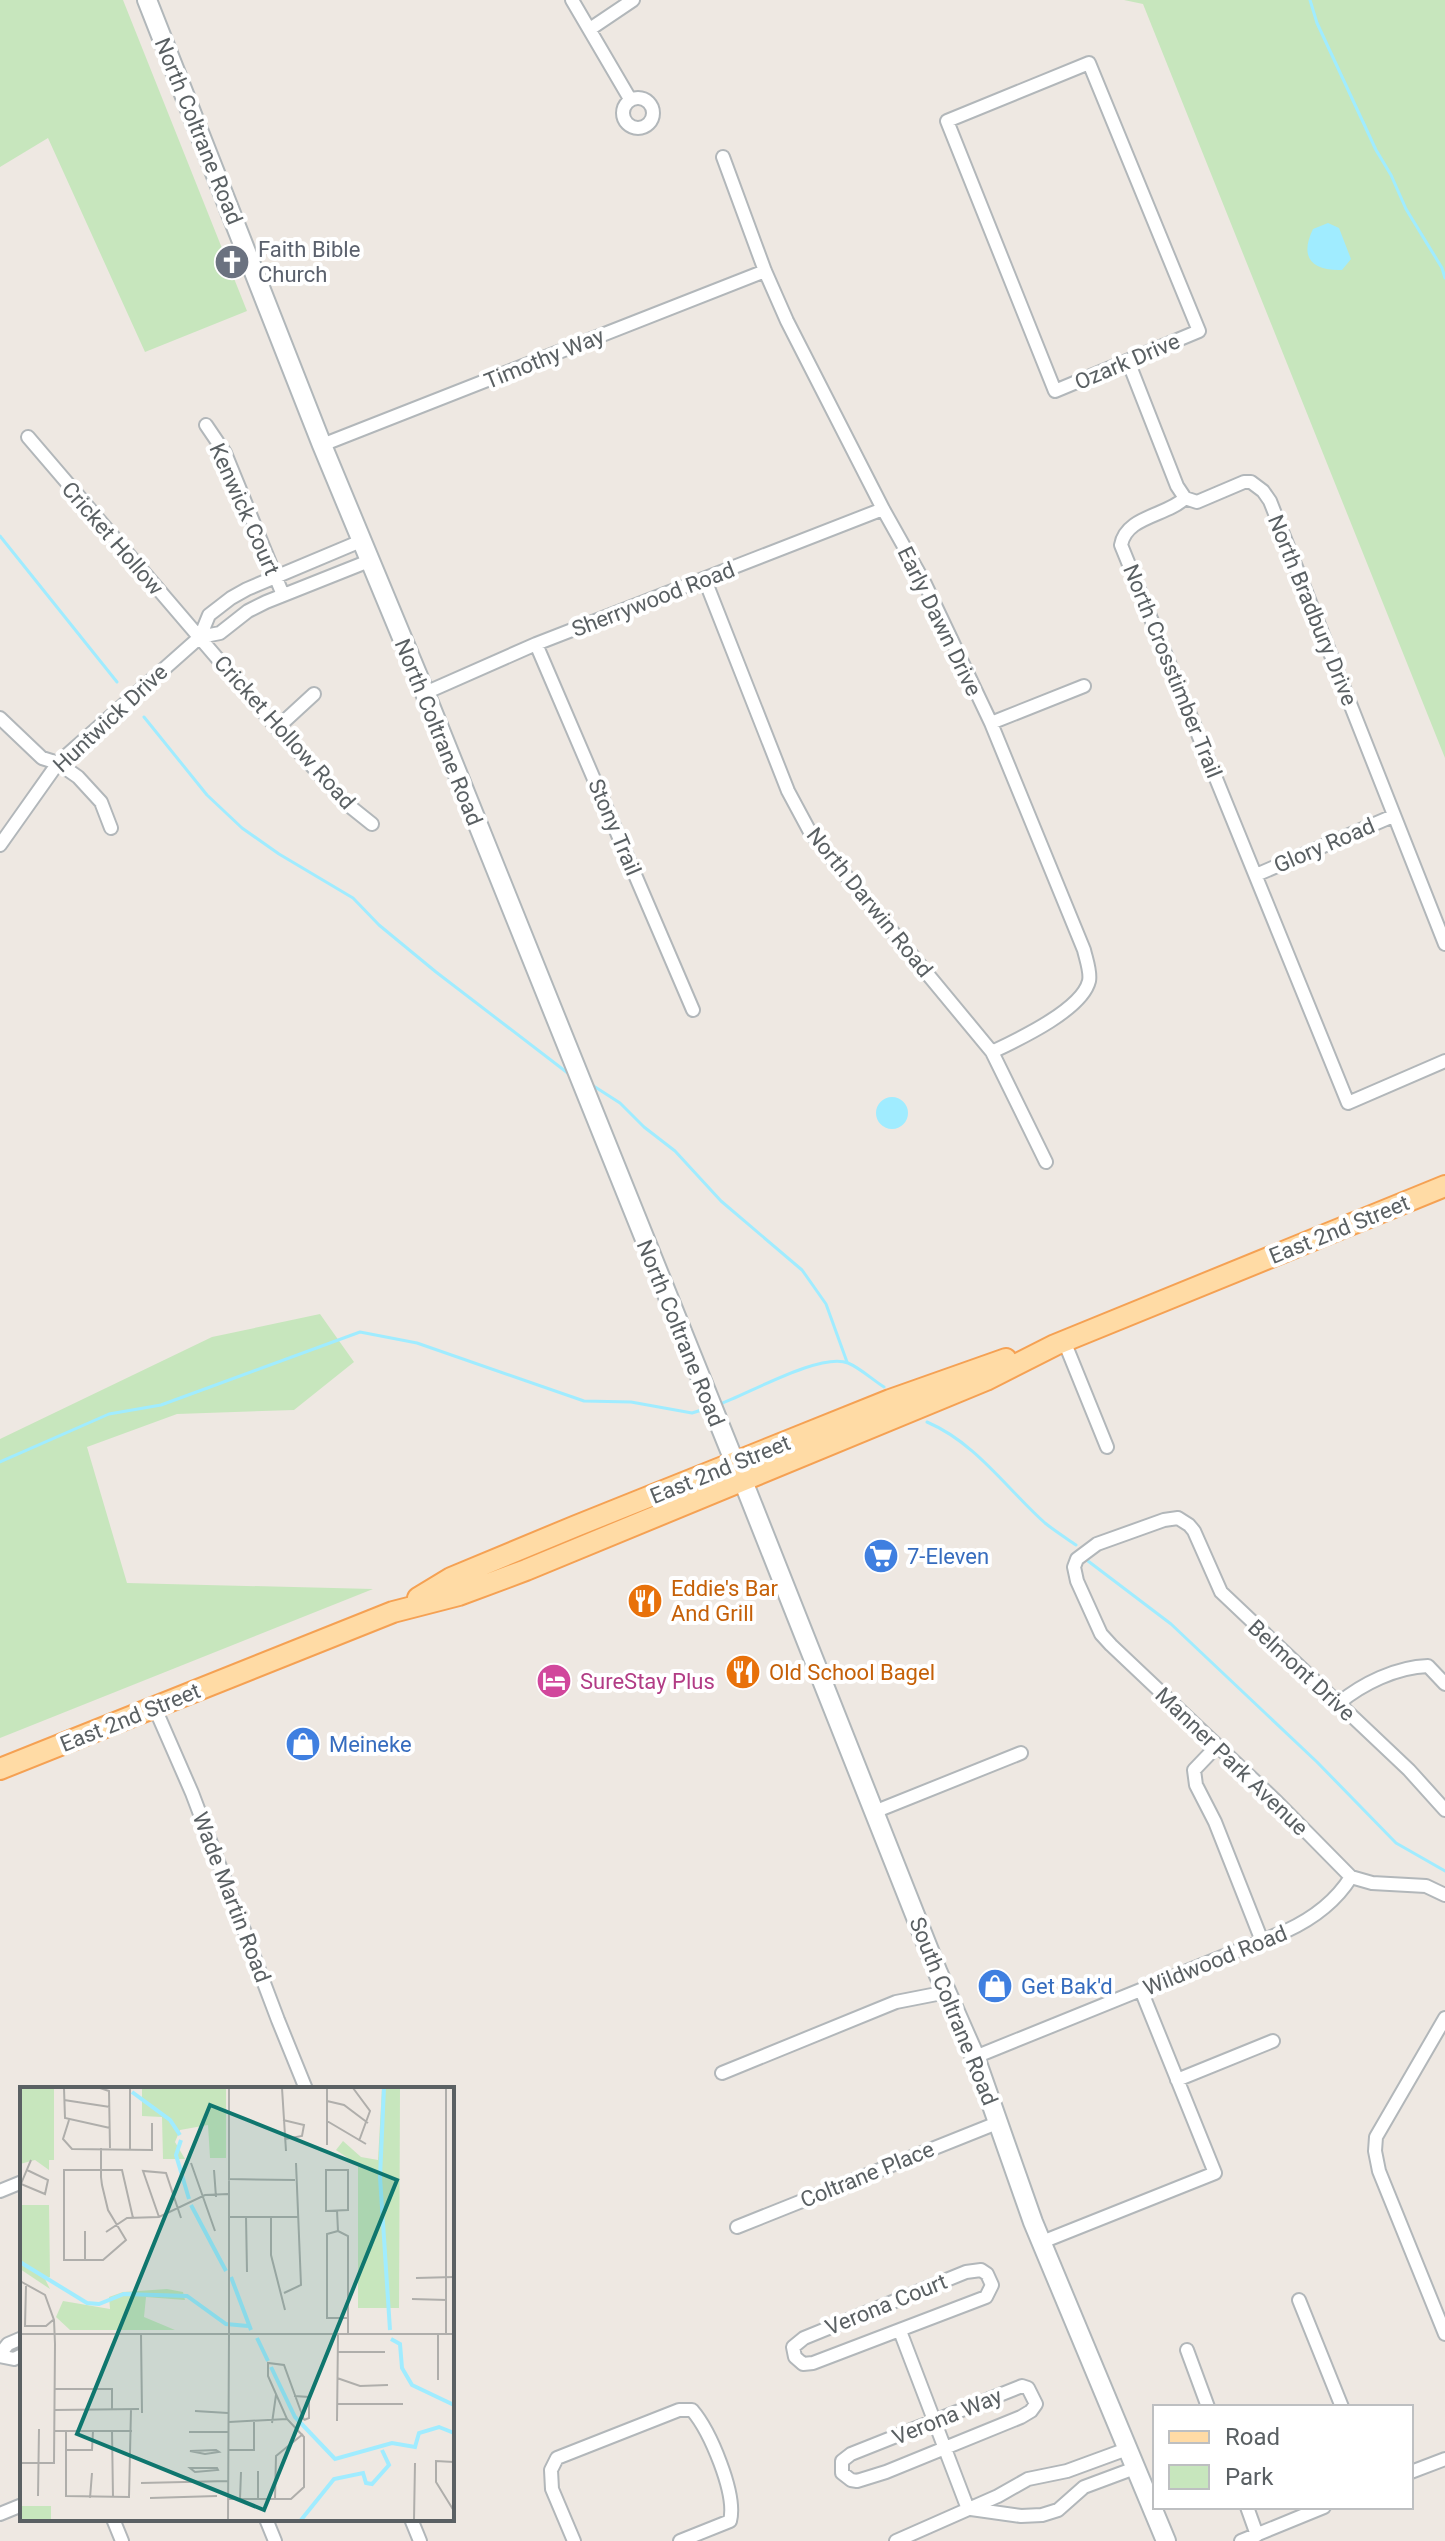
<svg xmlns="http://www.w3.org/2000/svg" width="1445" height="2541" font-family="Roboto,sans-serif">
  <rect width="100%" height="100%" fill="#eee8e2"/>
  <!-- green -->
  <path fill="#c7e6bd" d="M0,0H123L247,311L145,352L48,138L0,167Z
    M1124,0H1445V758L1143,4Z
    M320,1314L354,1362L294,1410L177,1414L87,1447L127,1583L373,1589L0,1738V1439L212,1337Z"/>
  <!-- water -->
  <path fill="#a0ecff" d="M1328,223L1339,228L1351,259L1342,270C1312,271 1299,258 1313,229Z
    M876 1113a16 16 0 1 1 32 0a16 16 0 1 1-32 0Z"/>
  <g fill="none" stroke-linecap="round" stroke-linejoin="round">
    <!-- stream -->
    <path stroke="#a0ecff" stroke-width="3" d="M1310,0L1317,23L1376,150L1391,175L1406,209L1442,268L1445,278
      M0,536L117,682
      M144,717L207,795L242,828L279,854L353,898L379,925L436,972L569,1074
      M592,1085L620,1103L644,1127L675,1151L721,1201L802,1270L826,1304L847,1362
      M720,1404C748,1394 821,1352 848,1363C860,1368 873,1380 884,1387
      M927,1422C976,1443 1006,1488 1045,1523C1055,1531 1066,1538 1076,1545
      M0,1462L109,1414L161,1405L360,1332L417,1343L584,1401L631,1402L692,1413L705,1409
      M1088,1561L1171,1624L1317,1762L1396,1843L1445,1871"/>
    <defs>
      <path id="street" d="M572,0L630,99
        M590,29L633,0
        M1089,63L1199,331L1055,391L947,121Z
        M623 113a15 15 0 1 1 30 0a15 15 0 1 1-30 0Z
        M723,157L765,271L787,321L883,509L925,584L991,723L1084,950C1086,959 1091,972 1089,981C1082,1010 1017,1040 992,1052
        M1128,361L1177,486L1185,498L1197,502L1244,482H1251L1263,491L1270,501L1445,944
        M206,425L225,453L283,595
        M28,437L277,728L347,804L372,824
        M322,445L765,271
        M1185,498C1167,516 1126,516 1121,545L1348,1103L1445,1061
        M705,580L788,791L810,832L992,1052L1046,1162
        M200,637L220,633L248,611L266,602L369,561
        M536,644L693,1010
        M425,693L536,644L883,509
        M0,718L42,758L58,763L78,777L101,802L111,828
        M991,723L1084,686
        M277,728L314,694
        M0,845L58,763L200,637L209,615L231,598L247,589L361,541
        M1256,875L1393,816
        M1064,1341L1107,1447
        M1339,1703C1362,1684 1396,1667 1428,1666L1445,1684
        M154,1706L192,1793L278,2020L306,2089
        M1216,1747L1194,1770L1196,1785L1215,1822L1262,1941
        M1445,1810L1409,1770L1221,1592L1194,1531L1189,1525L1178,1518L1164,1520L1097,1544L1077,1559L1074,1567L1077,1581L1101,1634L1111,1645L1277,1802L1351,1877L1372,1883L1426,1886L1445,1895
        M874,1812L1021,1753
        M1445,2018L1376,2137L1375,2151L1379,2171L1445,2334
        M975,2057L1286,1931C1312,1919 1336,1901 1351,1877
        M722,2073L896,2002L947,1992
        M1177,2080L1273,2041
        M0,2191L22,2182
        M737,2227L997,2123
        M1042,2242L1215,2173L1141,1990
        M981,2270L987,2274L992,2285L986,2297L813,2363L803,2364L795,2357L793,2347L804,2338L966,2272Z
        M1299,2300L1342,2407
        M900,2331L968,2509
        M1187,2350L1208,2407
        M0,2354L8,2344L22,2338
        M0,2356L14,2359L22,2355
        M1022,2386L1028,2388L1036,2404L1031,2411L1021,2417L886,2472L857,2481L851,2480L842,2473V2461L851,2454Z
        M1411,2472L1445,2459
        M1247,2507L1257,2535
        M971,2509L1021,2516L1042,2515L1058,2510L1084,2487L1135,2468
        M0,2514L22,2505
        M113,2519L122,2541
        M266,2519L275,2541
        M411,2519L420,2541
        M574,2541L552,2489L551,2470L557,2458L679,2410H692C710,2431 737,2494 730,2521L680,2541
        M896,2541L998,2496L1028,2479L1067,2471L1127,2449
        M1241,2541L1324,2507"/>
      <path id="secondary" d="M147,0L322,445L425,693L735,1463
        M743,1481L938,1973L975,2057L1033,2222L1166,2541"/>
      <path id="primary" d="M418,1598L451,1578L576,1526L890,1400L1006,1359
        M0,1769L393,1612L459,1595L526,1570L986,1380L1055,1345L1445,1186"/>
    </defs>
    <!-- street casing -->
    <use href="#street" stroke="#b2b7ba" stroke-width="16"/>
    <!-- secondary casing -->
    <use href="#secondary" stroke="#b1b7ba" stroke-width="22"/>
    <!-- primary casing -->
    <use href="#primary" stroke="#f5a153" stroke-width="24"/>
    <!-- street -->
    <use href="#street" stroke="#fff" stroke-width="12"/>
    <!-- secondary -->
    <use href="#secondary" stroke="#fff" stroke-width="18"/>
    <!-- primary -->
    <use href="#primary" stroke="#ffdba5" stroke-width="20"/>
  </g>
  <!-- icons -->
  <defs>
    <symbol id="church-disc" viewBox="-11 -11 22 22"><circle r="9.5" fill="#6b7280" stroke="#fff"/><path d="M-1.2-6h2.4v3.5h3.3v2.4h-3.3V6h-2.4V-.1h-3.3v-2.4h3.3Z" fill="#fff"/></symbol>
    <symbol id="supermarket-disc" viewBox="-11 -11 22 22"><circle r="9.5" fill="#3f7fe0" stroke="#fff"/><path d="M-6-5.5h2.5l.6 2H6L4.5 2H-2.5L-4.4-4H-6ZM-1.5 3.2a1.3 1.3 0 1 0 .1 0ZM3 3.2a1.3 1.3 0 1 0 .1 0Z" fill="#fff"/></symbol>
    <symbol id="restaurant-disc" viewBox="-11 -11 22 22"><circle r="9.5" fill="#e8710a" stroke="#fff"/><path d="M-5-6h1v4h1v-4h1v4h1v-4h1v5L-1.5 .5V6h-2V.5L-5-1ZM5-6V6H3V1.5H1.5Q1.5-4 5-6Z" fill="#fff"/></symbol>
    <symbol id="hotel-disc" viewBox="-11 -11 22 22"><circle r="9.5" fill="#d1479c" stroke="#fff"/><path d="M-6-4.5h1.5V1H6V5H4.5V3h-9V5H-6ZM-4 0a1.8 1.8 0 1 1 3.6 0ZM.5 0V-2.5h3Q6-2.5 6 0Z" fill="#fff"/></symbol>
    <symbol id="shop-disc" viewBox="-11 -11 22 22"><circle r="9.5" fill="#3f7fe0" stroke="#fff"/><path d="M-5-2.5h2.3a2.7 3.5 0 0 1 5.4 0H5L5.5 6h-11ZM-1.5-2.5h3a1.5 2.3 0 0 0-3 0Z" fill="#fff"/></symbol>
  </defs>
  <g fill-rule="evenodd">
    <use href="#church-disc" x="212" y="242" width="40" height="40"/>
    <use href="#supermarket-disc" x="861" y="1536" width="40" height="40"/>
    <use href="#restaurant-disc" x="625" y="1581" width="40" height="40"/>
    <use href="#restaurant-disc" x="723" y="1652" width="40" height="40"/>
    <use href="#hotel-disc" x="534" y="1661" width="40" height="40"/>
    <use href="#shop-disc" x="283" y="1724" width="40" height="40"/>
    <use href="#shop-disc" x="975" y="1966" width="40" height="40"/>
  </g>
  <g text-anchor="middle" stroke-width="8" stroke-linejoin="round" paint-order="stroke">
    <!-- street labels -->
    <g font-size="22" fill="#5a6063" stroke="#fff">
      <text transform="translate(199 131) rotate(68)" y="8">North Coltrane Road</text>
      <text transform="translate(544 358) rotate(-22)" y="8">Timothy Way</text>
      <text transform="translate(1127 361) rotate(-23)" y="8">Ozark Drive</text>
      <text transform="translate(245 509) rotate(66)" y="8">Kenwick Court</text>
      <text transform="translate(113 538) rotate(49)" y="8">Cricket Hollow</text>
      <text transform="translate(653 599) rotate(-21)" y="8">Sherrywood Road</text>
      <text transform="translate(1313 610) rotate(68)" y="8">North Bradbury Drive</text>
      <text transform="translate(940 621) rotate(64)" y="8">Early Dawn Drive</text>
      <text transform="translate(1173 671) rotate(68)" y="8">North Crosstimber Trail</text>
      <text transform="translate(110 718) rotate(-43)" y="8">Huntwick Drive</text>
      <text transform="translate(285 732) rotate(48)" y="8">Cricket Hollow Road</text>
      <text transform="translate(439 732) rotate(68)" y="8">North Coltrane Road</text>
      <text transform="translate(615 827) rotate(67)" y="8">Stony Trail</text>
      <text transform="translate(1324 845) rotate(-23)" y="8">Glory Road</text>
      <text transform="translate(870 902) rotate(51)" y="8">North Darwin Road</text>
      <text transform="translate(1339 1229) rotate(-22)" y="8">East 2nd Street</text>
      <text transform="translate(681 1333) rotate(68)" y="8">North Coltrane Road</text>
      <text transform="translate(720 1469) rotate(-22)" y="8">East 2nd Street</text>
      <text transform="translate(1302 1670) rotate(43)" y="8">Belmont Drive</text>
      <text transform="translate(130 1717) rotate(-22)" y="8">East 2nd Street</text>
      <text transform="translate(1232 1761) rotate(44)" y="8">Manner Park Avenue</text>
      <text transform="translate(232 1897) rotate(69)" y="8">Wade Martin Road</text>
      <text transform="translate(1215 1960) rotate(-22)" y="8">Wildwood Road</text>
      <text transform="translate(954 2011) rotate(68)" y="8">South Coltrane Road</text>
      <text transform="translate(867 2174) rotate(-22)" y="8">Coltrane Place</text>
      <text transform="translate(886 2304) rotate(-22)" y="8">Verona Court</text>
      <text transform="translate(947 2416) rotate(-22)" y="8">Verona Way</text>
    </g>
    <!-- worship labels -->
    <g font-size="22" fill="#5b616d" stroke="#fff" text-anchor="start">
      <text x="258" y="257">Faith Bible<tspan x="258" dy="25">Church</tspan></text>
    </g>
    <!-- shop labels -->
    <g font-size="22" fill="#366cbe" stroke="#fff" text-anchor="start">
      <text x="907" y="1564">7-Eleven</text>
      <text x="329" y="1752">Meineke</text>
      <text x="1021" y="1994">Get Bak'd</text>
    </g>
    <!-- food labels -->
    <g font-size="22" fill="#c56008" stroke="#fff" text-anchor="start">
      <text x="671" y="1596">Eddie's Bar<tspan x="671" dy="25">And Grill</tspan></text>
      <text x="769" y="1680">Old School Bagel</text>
    </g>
    <!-- hotel labels -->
    <g font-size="22" fill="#b23c85" stroke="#fff" text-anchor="start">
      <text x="580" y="1689">SureStay Plus</text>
    </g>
  </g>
  <!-- overview -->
  <g transform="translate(20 2087)">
    <rect width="434" height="434" fill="#eee8e2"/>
    <path d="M0,1H34V73H29V83L15,73L0,77ZM122,1H206V71H190L188,38L160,43L155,55L165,72H143L142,30L122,29ZM362,1H380L379,221H338V78L316,63L323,54L341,70L358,73ZM0,118H29L30,190L25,192L30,202L0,182ZM147,202L163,205L165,213L126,210L124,230L155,243H50L36,230L43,214L90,222L89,210L103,205ZM0,419H31V433H0Z" fill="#c7e6bd"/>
    <path fill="none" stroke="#a0ecff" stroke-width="4" d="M364,1L360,90L370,243M112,5L150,33L160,48M161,53L156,68L169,112M171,118L206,184M0,175L67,216L79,217L104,207L167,209L206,237L228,239M211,190L231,243M237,251L248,274M371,252L380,257L382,281L392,298L434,318M251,280L275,330L315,372L372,356L395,360L399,346L419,340L434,346M281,433L314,392L343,386L346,396L352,397L369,378L362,363"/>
    <path fill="none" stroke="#afaeab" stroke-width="2" d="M44,1L45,31L90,41M80,1L89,4L90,61M262,1L266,64M307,1V58M333,1L350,24L339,54M44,13L90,20M307,14L324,18L348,36M49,33L43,52L52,62L132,63V36M263,33L284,38L282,49L265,52M307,34L346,57M81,61V90L82,98L88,123L106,153L83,173H44V83H102L113,131M110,63V1M171,76L195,144M7,83L28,93L25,107L1,97L3,92L11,73M194,83L196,110M306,83H328V123L306,124ZM208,92L275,93M317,123L318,144L328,149V247M226,129L227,185M139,130L123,84L146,86L161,131M209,130H278M251,130V168L265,223M318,144L307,147V231H328M86,145L107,131L139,130L185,108L208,107M65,174V144M396,191L434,190M0,194L25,208L34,233L35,257L34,376H0M6,199L5,239H26L33,233M264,206L281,198L276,76M392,212L427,213M209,246V1M0,247H434M121,247L122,326M426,247V1M318,265H365M317,291L340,299L368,298M418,293V247M34,302H92V323M274,309L289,310V331L284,333M317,317H383M34,323L119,322M175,324L208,326M317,334L318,247M209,335L267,332M252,336L256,308M34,344H112M46,344V409L109,410L111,322M92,344L93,411M169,345H208M46,363H72L73,344M208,363H234V335M170,364L196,363L199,365L185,367ZM434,375L416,374V395L434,424M170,381H197L198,383L175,385ZM121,396L208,394M18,409L19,342M70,411L72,386M130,411L197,409M208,412H271L284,400V350L267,332L248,289V276L264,278L284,333M220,412L221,385M238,412V384M255,412L256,369L283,347M77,433H132M151,433H195M208,433L209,247M394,433L395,376"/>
    <path fill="#0f766e" fill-opacity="0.15" stroke="#0f766e" stroke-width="4" d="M190,18L377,93L244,423L57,347Z"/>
    <rect width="434" height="434" fill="none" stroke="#5a6063" stroke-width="4"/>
  </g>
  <!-- legend -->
  <rect x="1153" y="2405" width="260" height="104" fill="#ffffff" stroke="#bdbfc1" stroke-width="2"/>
  <rect x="1169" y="2431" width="40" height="12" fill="#ffdba5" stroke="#bdbfc1" stroke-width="2"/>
  <text x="1225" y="2445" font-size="24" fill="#5a6063">Road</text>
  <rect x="1169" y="2465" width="40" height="24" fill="#c7e6bd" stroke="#bdbfc1" stroke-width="2"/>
  <text x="1225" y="2485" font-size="24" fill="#5a6063">Park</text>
</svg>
